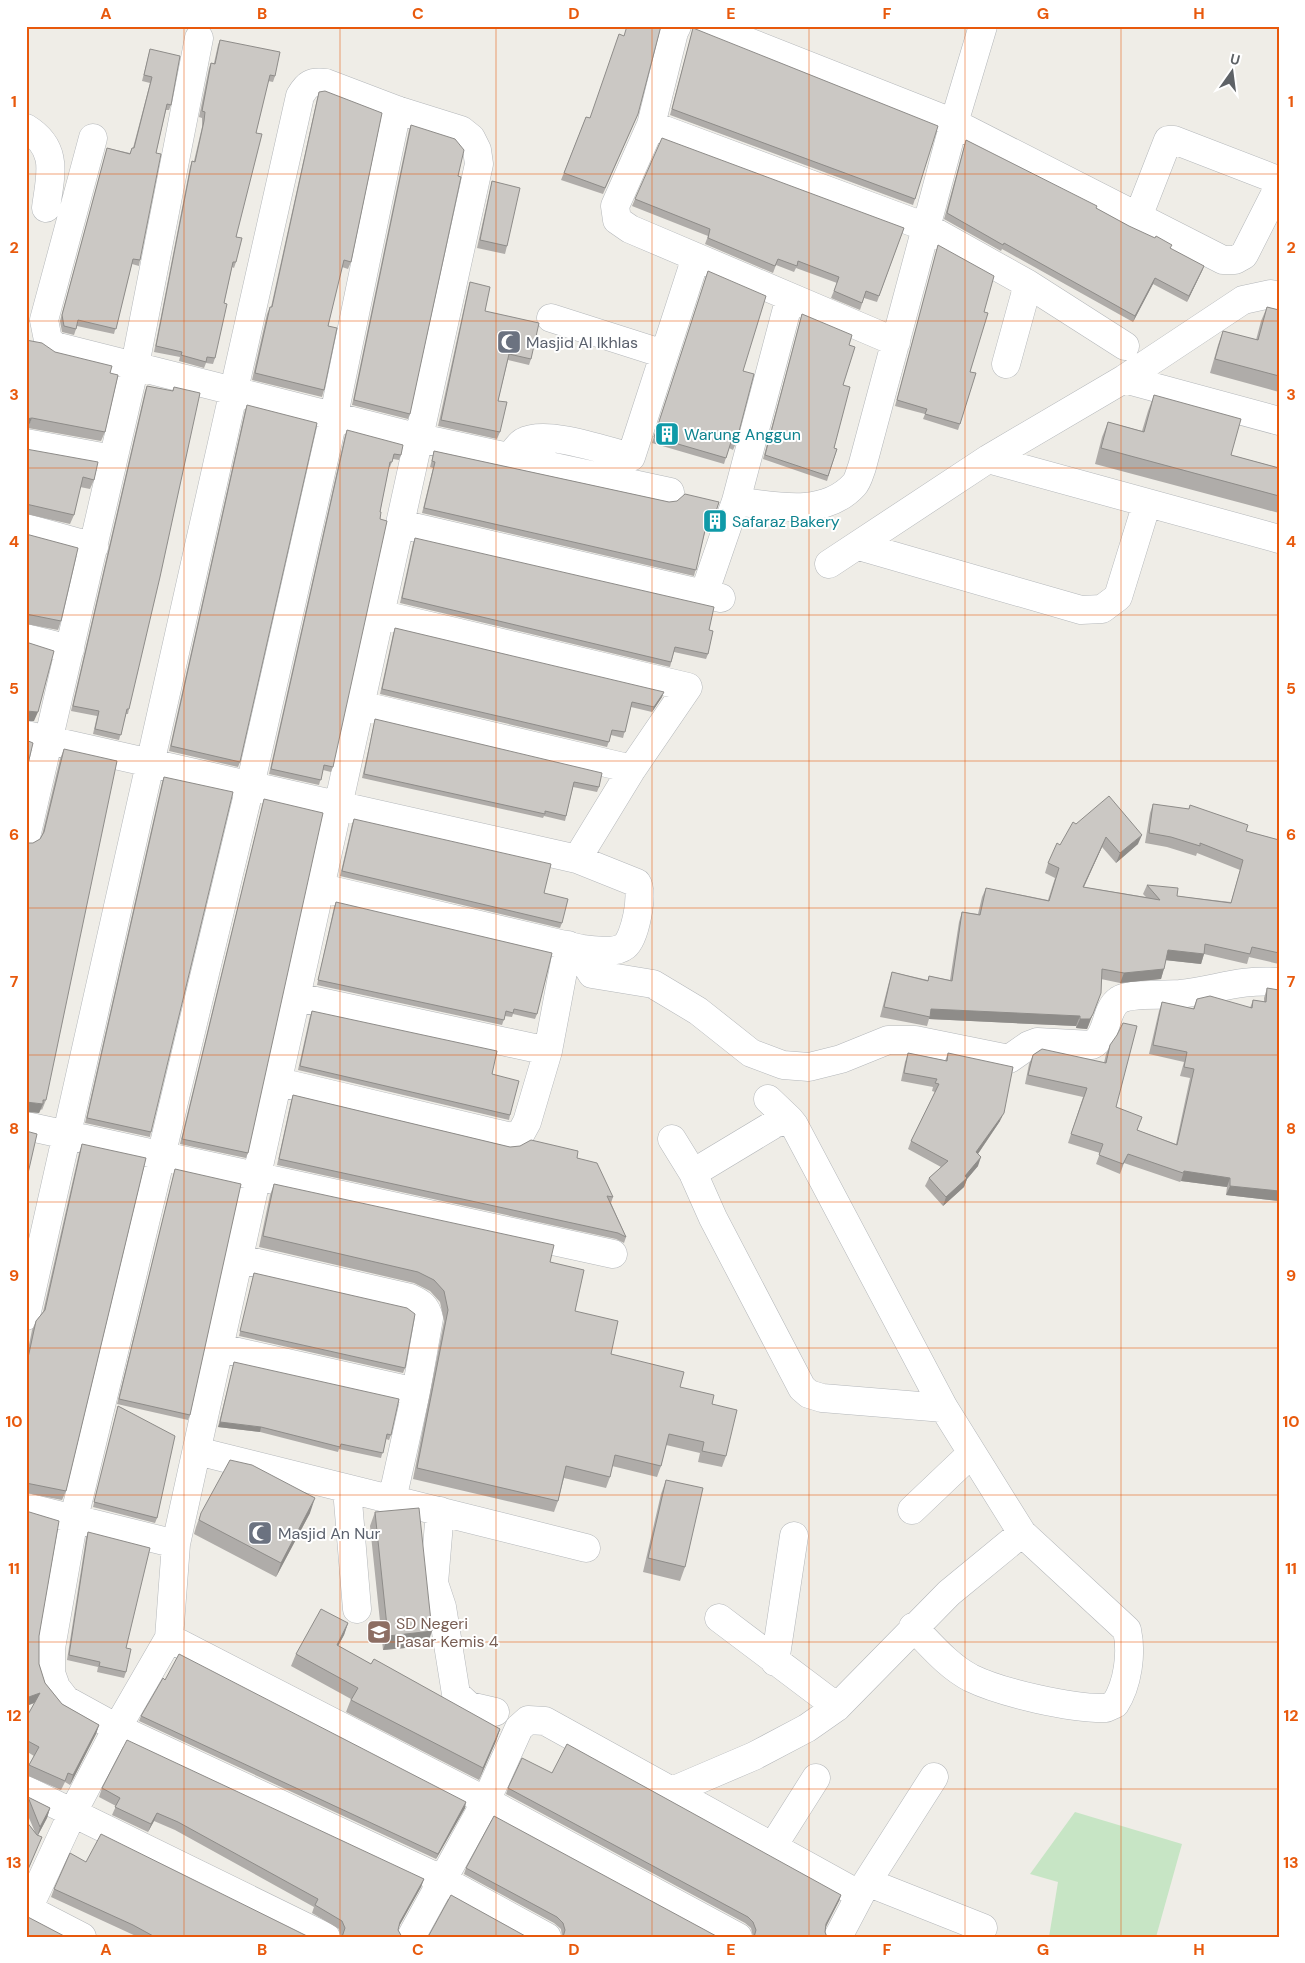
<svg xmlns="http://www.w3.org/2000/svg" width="1305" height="1963" font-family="'DM Sans',sans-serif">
  <rect width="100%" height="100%" fill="#efede7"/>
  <!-- green -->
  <path fill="#c7e5c5" d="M1075,1812L1182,1844L1156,1937H1049L1058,1882L1030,1874Z"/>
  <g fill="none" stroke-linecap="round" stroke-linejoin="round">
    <defs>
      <path id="minor" d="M677,26L674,32L651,125L615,206L617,220L630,229L896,342
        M708,26L954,123L1223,260H1235L1244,255L1279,186
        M397,110L334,415L250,786L74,1518L51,1648V1673L56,1687L66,1700L117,1728L441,1879L547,1937
        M651,125L926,227L1028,284L1125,346
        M26,128C60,149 50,176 46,208
        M93,138L44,320L48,340L55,346L420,438L670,492
        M1138,217L1168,140H1174L1275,179L1279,186
        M551,318L664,354
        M1006,364L1028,284
        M1124,379L1279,421
        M26,443L113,459
        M510,457C513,453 518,445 523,442C546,429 606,451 631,457L696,257
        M988,459L1279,539
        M736,501C774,506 824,518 854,485C858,481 860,472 862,467L954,123L983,26
        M400,524L721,598
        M26,528L94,547
        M859,546L1081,610L1102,609L1118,597L1147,503
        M829,564L988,459L1124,379L1243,300L1271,294L1279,296
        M704,594L736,501L790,297
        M383,615L688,687L632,769L577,859
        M26,638L70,649
        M364,706L632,769
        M26,735L577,859L637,883C644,893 635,938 625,946C615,954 594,950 582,949L322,888
        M26,837L135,365L199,38
        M582,949L587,966L592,974L653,984L698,1011L751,1053L783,1065L809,1067L841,1059L888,1040H915L1009,1059L1029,1045L1037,1042L1092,1045C1109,1036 1104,1010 1119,1000C1129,993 1166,995 1180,994C1217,990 1239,979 1279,982
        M297,997L548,1051
        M279,1082L512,1137L521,1133L527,1122L548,1051L568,945
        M768,1099L790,1120
        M26,1126L613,1254
        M672,1139L693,1173L713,1218L802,1388L809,1394L822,1398L944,1408
        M693,1173L776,1123L790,1120L794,1125L944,1408L1022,1533L1127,1630C1132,1653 1128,1684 1115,1704L1106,1708C1072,1709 1002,1693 971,1678C948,1666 931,1645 913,1627
        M240,1259L410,1298C421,1303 426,1306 429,1318L416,1392L392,1500
        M26,1316L300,96C307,84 311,81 326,83L397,110L461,130L471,138L477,150L479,164C380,624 280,1084 176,1544L169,1638L117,1728L73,1812L28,1909
        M220,1348L416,1392
        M197,1451L586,1548
        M347,1489L357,1609
        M26,1507L176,1544
        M912,1510L972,1453
        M440,1511L434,1583L442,1607L456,1694L469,1706L495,1712
        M719,1618L837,1707
        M169,1638L486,1801L738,1937
        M775,1662L794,1536
        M26,1790L326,1937
        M672,1791L754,1756L807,1728L837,1707L949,1593L1022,1533
        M773,1846L816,1778
        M867,1882L983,1928
        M26,1908L82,1937
        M411,1937L486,1801L519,1728L528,1720L545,1721L860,1895
        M838,1937L867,1882L934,1777"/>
    </defs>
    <!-- minor casing -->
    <use href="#minor" stroke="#b4b7ba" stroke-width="29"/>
    <!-- minor -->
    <use href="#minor" stroke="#fff" stroke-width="28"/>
  </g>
  <!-- wall -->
  <path fill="#afaca9" d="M693,28L915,199L913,205L670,115Z
    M220,40L275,76L273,82L268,81L256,133L236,237V262L234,268L232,267L224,303L215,358L213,364L206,363L204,368L179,361L180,357L154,352L190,167L192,161H194L202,127V118L199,117L209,68L211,63H214L218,45Z
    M150,49L171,105L169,110H166L156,153L140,260L139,266L132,264L114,334L77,326L74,335L62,332L60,321L107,148L130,153L132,148H133L150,83L142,81Z
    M319,92L351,262L348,269L342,267L328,326L324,390L322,397L252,380L267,314L270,307H271L317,99Z
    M638,114L603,194L561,180L586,117L590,118Z
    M411,125L410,414L408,419L352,405L409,130Z
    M966,140L1096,208L1170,249L1204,266L1202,271L1187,302L1153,284L1133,322L1002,249L1001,251L944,219Z
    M492,181L507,246L505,254L477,248L490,189Z
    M635,199L904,228L877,302L864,298L860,310L831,298L837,283L796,268L794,272L776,265L773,273L705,244L708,236L632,206Z
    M938,245L984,312L970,372L960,424L958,430L923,419L925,414L895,406Z
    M708,271L743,371L736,443L733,450L729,448L724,464L652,443Z
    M470,282L485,311L531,359L529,365L508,360L498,401L500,432L497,439L438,426L468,289Z
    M1267,307L1279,310V392L1210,373L1218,345L1223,331L1256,340L1261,321Z
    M802,314L849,345L834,448L837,449L827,481L763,459Z
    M55,352L110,373L105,432L101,441L28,428Z
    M147,386L172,391L174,387L129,709L128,714H126L119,740L93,734L97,716L71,711L145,391Z
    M1154,395L1231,455L1279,468V513L1095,464L1102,437L1108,422L1142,431L1148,411Z
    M247,405L240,762L238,767L169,751L245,410Z
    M347,430L401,455L399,460L393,459L390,467H389L380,512L333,767L331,772L323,770L319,785L269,774L345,435Z
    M26,449L94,480L90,489L80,487L74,515L70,524L26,514Z
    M434,451L669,502H719L709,533L705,532L694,576L422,513L433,468L430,467Z
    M26,534L61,621L58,630L26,624Z
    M415,538L709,630L708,654L706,659L674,652L670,667L400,603L413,543Z
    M395,628L662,697L652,712L631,707L623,738L611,735L607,747L380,694L393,634Z
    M375,719L599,787L597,792L573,787L565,821L544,816L543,818L362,778L374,724Z
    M64,749L46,1100L42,1110L41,1109L39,1113L33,843L40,839L42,835L60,759Z
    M164,777L151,1132L150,1137L85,1123L162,782Z
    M264,799L248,1153L246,1158L180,1144Z
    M1153,804L1246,831L1279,840V964L1249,957L1247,964L1204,954L1201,964L1166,960L1161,979L1120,983L1101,979L1089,1024L1087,1029L1076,1028V1026L929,1019L927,1026L880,1017L889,982L892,972L928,980L929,976L950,980L959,922L962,912L978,914L982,897L986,888L1048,900L1055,878L1045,873L1048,863L1076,824L1138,844L1116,863L1102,847L1084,887L1146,897L1143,894L1147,885L1177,896L1231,902L1240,870L1197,853L1196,856L1167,847L1145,843L1150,813Z
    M354,819L544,893L562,923L560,928L340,876L352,824Z
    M336,902L537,1014L535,1019L513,1014L512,1017L505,1016L502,1025L317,985L334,907Z
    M1267,988L1279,990V1201L1226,1195L1227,1187L1181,1181L1180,1182L1124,1163L1120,1174L1096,1164L1100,1153L1068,1143L1083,1097L1025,1084L1029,1064L1033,1055L1104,1063L1106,1054L1110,1045L1116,1107L1137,1130L1176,1144L1190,1078L1180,1076L1184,1062L1149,1054L1159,1011L1162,1002L1193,1009L1197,999L1250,1008L1253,1000L1264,1002V998Z
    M312,1011L492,1074L510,1115L509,1120L298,1070L310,1016Z
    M908,1053L945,1061L948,1053L1000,1121L978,1154V1166L967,1179L964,1187L943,1206L925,1186L929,1178L941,1167L908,1149L911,1141L935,1092L932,1091L933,1087L901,1081L905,1062Z
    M293,1095L510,1147L577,1158L613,1197L611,1203L626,1237L624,1243L616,1239L277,1165L291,1101Z
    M82,1144L66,1491L62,1500L26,1493V1360L32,1330L36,1321L43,1312L79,1153Z
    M175,1169L190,1415L188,1420L117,1404Z
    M274,1184L550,1262L575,1311L611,1354L680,1387L712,1404L726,1456L722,1467L698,1462L700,1453L666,1445L661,1466L657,1477L612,1466L610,1477L606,1488L564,1478L558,1501L554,1512L413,1479L444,1321L440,1302L430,1291L414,1283L259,1247L270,1195Z
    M254,1273L405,1368L403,1373L239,1336Z
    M234,1362L391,1435L389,1440L386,1439L381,1458L339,1449L338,1452L260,1432L218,1427Z
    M118,1406L157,1518L155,1523L93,1507Z
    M666,1480L685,1567L680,1581L643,1572L661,1494Z
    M26,1511L39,1636V1664L45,1683L62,1704L99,1725L96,1734L70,1785L65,1782L61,1790L26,1775L29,1765L34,1756L26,1751V1718L35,1703L26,1706Z
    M375,1512L427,1646L383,1650L370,1526Z
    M201,1513H310L276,1577L194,1534L196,1527Z
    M88,1532L126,1648V1672L124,1678L97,1672L98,1667L67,1660L86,1538Z
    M348,1623L344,1635L338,1646L371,1664L500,1729L496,1741L479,1780L346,1712L351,1699L291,1666L296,1654Z
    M141,1716L465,1808L436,1859L139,1721Z
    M552,1773L841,1895L839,1901L826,1927L825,1932L827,1937H753L751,1928L745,1923L506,1794L508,1788Z
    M102,1788L424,1879L421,1887L399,1926L398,1930L402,1937H341L339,1929L312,1913L314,1907L175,1830L154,1821L148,1832L112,1815L116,1806L99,1797Z
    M28,1797L50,1808L47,1818L38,1835V1846L26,1875V1821L35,1832L26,1811V1802Z
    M86,1862L309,1937H138L51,1897L54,1889Z
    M466,1868L718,1937H562L561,1929L554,1923L464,1874Z"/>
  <!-- shaded-wall -->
  <path fill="#8e8c89" d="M1204,266L1202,271L1187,302L1189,296Z
    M1155,278L1153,284L1133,322L1135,316Z
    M32,418L28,428H26V419Z
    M664,692L662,697L652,712L654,707Z
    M26,711L38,712L34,721H26Z
    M1142,835L1138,844L1116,863L1120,853Z
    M1106,837L1102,847L1079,897L1083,887Z
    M1168,950L1204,954L1201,964L1164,960Z
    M1164,969L1161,979L1120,983L1124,973Z
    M931,1009L1080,1016L1076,1026L929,1019Z
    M1093,1014L1087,1029L1076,1028L1080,1019Z
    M26,1102L43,1104L39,1113L26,1112Z
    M1004,1113L1000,1121L973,1161L976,1152Z
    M981,1157L978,1166L967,1179L964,1187L943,1206L946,1197Z
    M1184,1171L1230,1178L1227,1187L1181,1181Z
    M1230,1186L1279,1191V1201L1226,1195Z
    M220,1422L261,1427L260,1432L218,1427Z
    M315,1498L310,1513L276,1577L281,1563Z
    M348,1623L344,1635L332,1657L337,1645Z
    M432,1631L427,1646L383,1650L388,1636Z
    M40,1693L36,1702L26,1706V1698Z
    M99,1725L96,1734L70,1785L73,1775Z
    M500,1729L496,1741L479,1780L483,1768Z
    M466,1802L465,1808L436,1859L438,1854Z
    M50,1808L47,1818L37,1837L40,1827Z
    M157,1813L154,1821L148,1832L151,1824Z
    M424,1879L421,1887L397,1930L400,1922Z
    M841,1895L839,1901L824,1930L826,1924Z"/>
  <!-- building -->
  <path fill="#cbc8c4" stroke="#8e8c89" d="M627,26H661L638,114L605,188L564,173L586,117L590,118L619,34L624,36Z
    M693,28L938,126L915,199L672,109Z
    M220,40L280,52L275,76L270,75L256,133L262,134L236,237L242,238L236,262H233L224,303L227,304L215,358L207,357L206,362L181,355L182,352L156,346L192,161L195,162L204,121L205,112L202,111L211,63L215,64Z
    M150,49L180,56L171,105L167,104L156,153L161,154L140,260L133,259L116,329L78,320L76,329L64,326L62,315L107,148L130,154L132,148H134L152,77L144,75Z
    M325,91L382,113L351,262L344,260L328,326L337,328L324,390L255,373L270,307H272L319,92Z
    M411,125L455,139L464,150L458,176L461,177L410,414L354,400Z
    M662,138L904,228L879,296L866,291L862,303L834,291L839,277L798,261L797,266L778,259L775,266L708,238L710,229L635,199Z
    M966,140L1097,206L1096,208L1129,226L1155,238L1156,236L1172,245L1170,248L1204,266L1189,296L1155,278L1135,316L1004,243L1003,245L947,213Z
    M492,181L520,188L507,246L480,240Z
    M938,245L994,276L984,312L988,313L970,372L976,373L960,424L925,414L927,409L897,400Z
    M708,271L766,296L743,371L754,374L736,443L731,442L726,458L654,437Z
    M470,282L490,287L485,311L539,323L531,359L509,354L498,401L507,402L500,432L441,420Z
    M1267,307L1279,310V376L1215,359L1223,331L1258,340Z
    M802,314L852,335L849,345L855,347L843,385L850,387L834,448L837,449L828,476L765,455Z
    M26,340L42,343L55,352L112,366L110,373L118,375L105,432L32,418L26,419Z
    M147,386L173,391L174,387L200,393L160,577L129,709H127L121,735L95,729L99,711L73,706Z
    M1154,395L1241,419L1231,455L1279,468V496L1101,448L1108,422L1144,432Z
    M247,405L317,423L240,762L171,746Z
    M347,430L403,445L401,455L394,454L392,462H390L380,512H381L380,519L387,521L333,767L324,765L321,780L271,769Z
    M26,449L98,462L94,480L83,477L74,515L26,504Z
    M434,451L669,502L677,501L685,494L719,502L711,527L706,526L696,570L424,508L435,462L432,461Z
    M26,534L78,548L61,621L26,614Z
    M415,538L714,607L709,630L713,631L708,654L675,647L671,662L402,598Z
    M395,628L664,692L654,707L632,702L625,732L612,730L609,742L382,689Z
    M26,642L54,651L38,712L26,711Z
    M375,719L602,773L599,787L574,782L566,816L545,811V814L364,774Z
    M26,740L33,743L26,772Z
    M64,749L117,761L46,1100H43V1104L26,1102V843H33L40,839L44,832Z
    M164,777L233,792L151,1132L87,1118Z
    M1109,796L1142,835L1120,853L1106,837L1083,887L1160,900L1147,885L1178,888L1177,896L1231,903L1243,860L1200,843V846L1171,837L1149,833L1153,804L1189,809L1190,805L1248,825L1246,831L1279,840V953L1252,947L1250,954L1205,944L1204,954L1168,950L1164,969L1124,973L1102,969L1101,993L1093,1014L1090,1019H1080V1016L931,1009L930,1017L884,1007L892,972L928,981L929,976L952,981L962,912L980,915L986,888L1049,901L1059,868L1048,863L1057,843L1060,845L1073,822L1076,824Z
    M264,799L323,813L248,1153L182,1139Z
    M354,819L551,864L544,893L568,899L562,923L342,871Z
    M336,902L552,953L537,1014L514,1009L513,1013L506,1011L504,1020L318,980Z
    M1267,988L1279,990V1191L1230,1186V1178L1184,1171L1183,1173L1128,1154L1123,1164L1099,1155L1103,1144L1071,1134L1087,1088L1028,1075L1033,1055L1042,1049L1106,1063L1110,1045L1117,1035L1123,1023L1137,1026L1116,1107L1142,1117L1137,1130L1177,1145L1194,1069L1184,1067L1187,1052L1153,1045L1162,1002L1194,1009L1197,999L1210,996L1252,1008L1253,1000L1266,1002Z
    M312,1011L497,1051L492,1074L519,1081L510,1115L300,1066Z
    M908,1053L947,1061L948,1053L1013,1067L1004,1113L976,1152L981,1157L965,1176L967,1178L946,1197L929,1178L948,1161L911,1141L939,1084L935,1083L937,1079L904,1073Z
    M293,1095L510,1147L520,1146L531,1140L578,1151L577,1158L597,1163L613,1197L607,1196L626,1237L618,1233L279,1159Z
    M26,1131L37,1134L26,1182Z
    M82,1144L146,1158L66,1491L26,1483V1367L36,1321L45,1310Z
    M175,1169L241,1184L190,1415L119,1399Z
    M274,1184L554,1245L550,1262L584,1270L575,1311L618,1321L611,1354L684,1372L680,1387L714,1395L712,1404L737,1410L726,1456L702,1451L704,1442L669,1434L661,1466L615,1455L610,1477L566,1466L558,1501L417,1468L448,1310L444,1291L434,1280L418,1272L263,1236Z
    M254,1273L407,1308L415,1314L405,1368L240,1331Z
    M234,1362L399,1399L391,1435L387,1434L383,1453L341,1444L340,1447L261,1427L220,1422Z
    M118,1406L175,1436L157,1518L94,1502Z
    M230,1460L252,1465L315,1498L281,1563L199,1520L201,1513Z
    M666,1480L703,1488L685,1567L648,1558Z
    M419,1508L432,1631L388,1636L375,1512Z
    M26,1511L59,1521L39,1636V1664L45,1683L62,1704L99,1725L73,1775L68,1773L65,1781L29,1765L39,1747L26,1740V1718L40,1693L26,1698Z
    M88,1532L150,1548L126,1648L131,1649L126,1672L99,1666L100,1662L69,1655Z
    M321,1609L348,1623L337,1645L371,1664L374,1659L500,1729L483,1768L351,1700L358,1688L296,1654Z
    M179,1654L466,1802L438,1854L141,1716L163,1678L165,1680Z
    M127,1740L424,1879L400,1922L398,1930L402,1937H342L345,1928L342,1921L315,1905L318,1899L178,1822L157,1813L151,1824L115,1807L120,1798L102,1788Z
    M567,1744L841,1895L826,1924L825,1932L827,1937H754L756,1930L753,1922L748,1917L508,1788L522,1758L552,1773Z
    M28,1797L50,1808L40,1827Z
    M494,1816L718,1937H563L565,1930L563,1923L557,1917L466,1868Z
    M26,1821L37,1835L42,1837L26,1874Z
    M101,1834L309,1937H155L133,1925L54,1889L70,1853L86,1862Z
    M451,1895L527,1937H428Z
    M26,1916L66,1937H26Z"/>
  <!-- grid -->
  <path fill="none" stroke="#e8590c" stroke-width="1" stroke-opacity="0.55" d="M184,26V1937M340,26V1937M496,26V1937M652,26V1937M809,26V1937M965,26V1937M1121,26V1937M26,174H1279M26,321H1279M26,468H1279M26,615H1279M26,761H1279M26,908H1279M26,1055H1279M26,1202H1279M26,1348H1279M26,1495H1279M26,1642H1279M26,1789H1279"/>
  <!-- icons -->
  <defs>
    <symbol id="mosque-square" viewBox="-11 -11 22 22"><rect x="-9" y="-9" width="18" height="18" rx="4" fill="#6b7280" stroke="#fff"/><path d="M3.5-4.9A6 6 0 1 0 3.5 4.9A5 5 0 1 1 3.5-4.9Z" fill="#fff"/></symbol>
    <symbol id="building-square" viewBox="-11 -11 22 22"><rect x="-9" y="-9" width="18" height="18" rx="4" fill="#0f9aa8" stroke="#fff"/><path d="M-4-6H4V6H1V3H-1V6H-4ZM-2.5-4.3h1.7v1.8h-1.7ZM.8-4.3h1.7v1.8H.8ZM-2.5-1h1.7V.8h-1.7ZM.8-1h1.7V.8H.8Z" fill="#fff"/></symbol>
    <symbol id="school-square" viewBox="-11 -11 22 22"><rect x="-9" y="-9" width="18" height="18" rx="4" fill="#8d6e63" stroke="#fff"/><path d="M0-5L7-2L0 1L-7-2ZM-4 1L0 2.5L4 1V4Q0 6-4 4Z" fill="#fff"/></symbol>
  </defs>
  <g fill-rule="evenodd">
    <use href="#mosque-square" x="495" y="328" width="28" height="28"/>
    <use href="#building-square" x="653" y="420" width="28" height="28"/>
    <use href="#building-square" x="701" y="507" width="28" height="28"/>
    <use href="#mosque-square" x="246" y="1519" width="28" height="28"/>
    <use href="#school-square" x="365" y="1618" width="28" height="28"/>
  </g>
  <g text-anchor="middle" stroke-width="4" stroke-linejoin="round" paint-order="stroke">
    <!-- worship labels -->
    <g font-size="16" fill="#5b616d" stroke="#fff" text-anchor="start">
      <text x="526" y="348">Masjid Al Ikhlas</text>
      <text x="278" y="1539">Masjid An Nur</text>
    </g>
    <!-- culture labels -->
    <g font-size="16" fill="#0d838f" stroke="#fff" text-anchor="start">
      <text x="684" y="440">Warung Anggun</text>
      <text x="732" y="527">Safaraz Bakery</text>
    </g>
    <!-- education labels -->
    <g font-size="16" fill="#785e54" stroke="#fff" text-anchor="start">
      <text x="396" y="1629">SD Negeri<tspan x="396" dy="18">Pasar Kemis 4</tspan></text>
    </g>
  </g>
  <!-- border -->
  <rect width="1305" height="1963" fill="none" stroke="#ffffff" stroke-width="55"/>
  <!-- north arrow -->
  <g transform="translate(1232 72) rotate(14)" stroke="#ffffff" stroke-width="4" paint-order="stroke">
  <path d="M0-4L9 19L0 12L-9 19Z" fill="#5e6266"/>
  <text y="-8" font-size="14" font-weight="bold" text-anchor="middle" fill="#5e6266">U</text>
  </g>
  <rect x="28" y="28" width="1250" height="1908" fill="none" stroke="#e8590c" stroke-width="2"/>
  <g font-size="16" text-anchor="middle" font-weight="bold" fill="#e8590c">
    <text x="106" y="19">A</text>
    <text x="262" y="19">B</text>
    <text x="418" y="19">C</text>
    <text x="574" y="19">D</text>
    <text x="731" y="19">E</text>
    <text x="887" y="19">F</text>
    <text x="1043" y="19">G</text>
    <text x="1199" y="19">H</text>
    <text x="14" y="107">1</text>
    <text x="1291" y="107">1</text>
    <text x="14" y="253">2</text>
    <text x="1291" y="253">2</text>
    <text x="14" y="400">3</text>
    <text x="1291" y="400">3</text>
    <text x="14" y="547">4</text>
    <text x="1291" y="547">4</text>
    <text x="14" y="694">5</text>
    <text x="1291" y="694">5</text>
    <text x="14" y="840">6</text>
    <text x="1291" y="840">6</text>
    <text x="14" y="987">7</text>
    <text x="1291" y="987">7</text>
    <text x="14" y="1134">8</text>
    <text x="1291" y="1134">8</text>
    <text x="14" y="1281">9</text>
    <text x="1291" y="1281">9</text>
    <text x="14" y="1427">10</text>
    <text x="1291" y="1427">10</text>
    <text x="14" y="1574">11</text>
    <text x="1291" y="1574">11</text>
    <text x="14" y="1721">12</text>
    <text x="1291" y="1721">12</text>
    <text x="14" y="1868">13</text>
    <text x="1291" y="1868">13</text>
    <text x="106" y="1955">A</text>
    <text x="262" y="1955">B</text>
    <text x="418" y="1955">C</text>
    <text x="574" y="1955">D</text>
    <text x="731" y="1955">E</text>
    <text x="887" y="1955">F</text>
    <text x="1043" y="1955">G</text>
    <text x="1199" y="1955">H</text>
  </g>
</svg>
